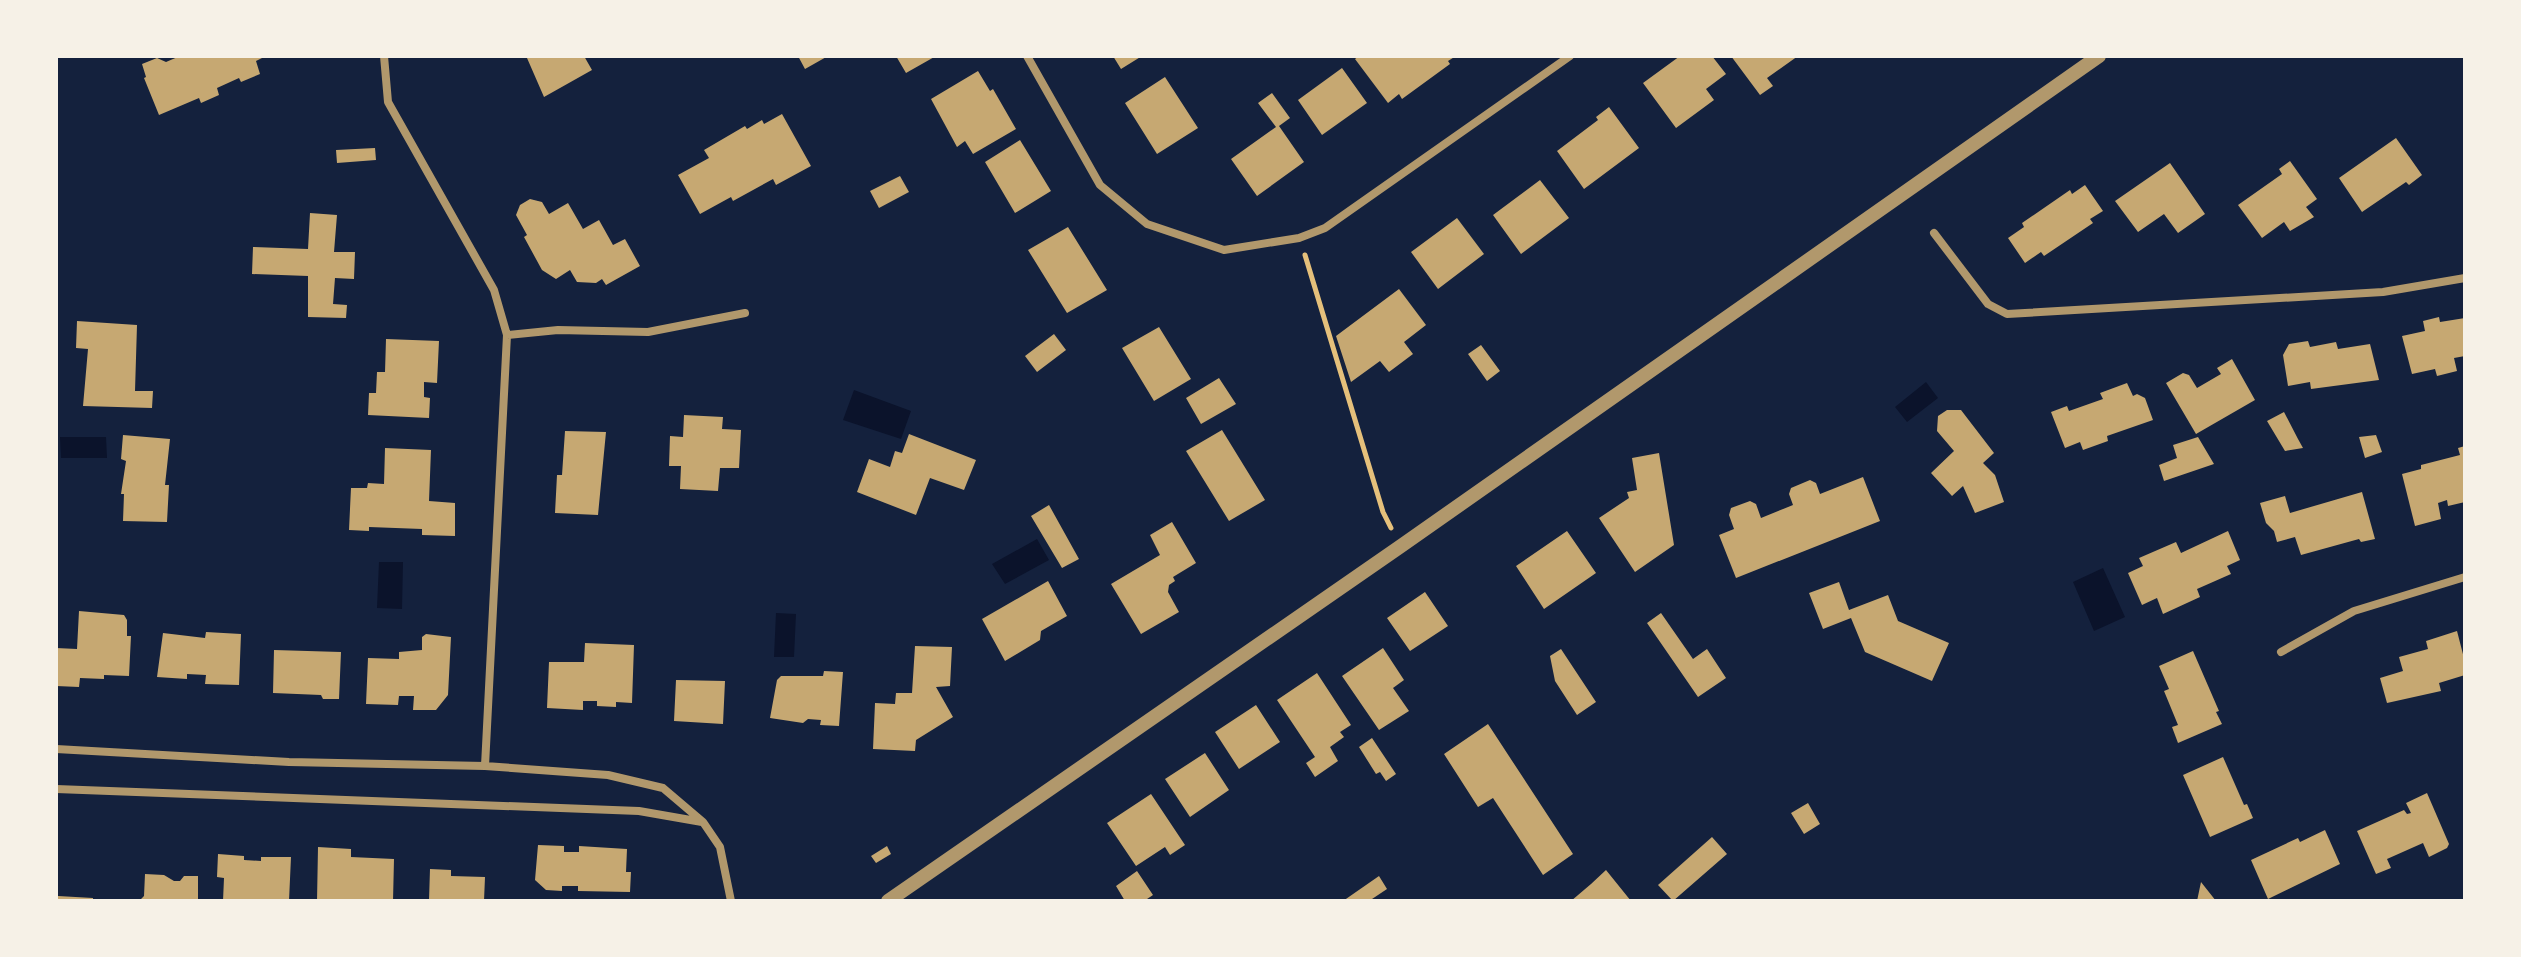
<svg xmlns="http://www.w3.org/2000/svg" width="2521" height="957" font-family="'Space Grotesk',sans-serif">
  <rect width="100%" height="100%" fill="#14213d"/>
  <!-- water -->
  <path fill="#0b132b" d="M1926,382L1938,398L1907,422L1895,407Z
    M854,390L911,411L901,439L843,420Z
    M60,437H106L107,458H61Z
    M1037,539L1049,560L1005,584L992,564Z
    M379,562H403L402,609L377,608Z
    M2103,568L2125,617L2094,631L2073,582Z
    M776,613L796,614L794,657H774Z"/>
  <!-- building -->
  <path fill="#c6a872" d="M180,56H266L256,61L260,74L241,82L239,78L217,88L219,95L201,103L199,98L159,115L144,78L146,77L142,64L157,58L166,62Z
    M531,56H584L592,70L544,97L527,58Z
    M798,56H828L805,69Z
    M896,56H936L906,73Z
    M1113,56H1142L1121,69Z
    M1359,56H1456L1448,61L1450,64L1402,99L1399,94L1388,103L1355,59Z
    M1680,56H1712L1726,74L1706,89L1714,100L1676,128L1643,83Z
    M1731,56H1798L1767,78L1773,86L1760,95Z
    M1342,68L1367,103L1322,135L1298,100Z
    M978,71L990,91L993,89L1016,129L973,154L965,141L957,147L931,99Z
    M1165,77L1198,128L1157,154L1125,103Z
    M1272,93L1290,118L1279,126L1304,162L1257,196L1231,159L1276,127L1258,103Z
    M1609,107L1639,148L1584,189L1557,151L1598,120L1596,117Z
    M782,114L811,166L776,185L773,179L733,201L731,197L700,214L678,175L709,158L704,150L745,126L747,129L762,120L764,124Z
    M2396,138L2422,175L2409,185L2406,182L2362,212L2339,178Z
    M1020,140L1051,191L1015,213L985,162Z
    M375,148L376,160L337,163L336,150Z
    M2290,161L2317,199L2306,207L2314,217L2290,231L2284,222L2262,238L2238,205L2282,174L2279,169Z
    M2170,163L2205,214L2178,233L2164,214L2138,232L2115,201Z
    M900,176L909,192L879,208L870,191Z
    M1540,180L1569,218L1521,254L1493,215Z
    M2085,185L2103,211L2090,219L2093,223L2044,256L2041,252L2025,263L2008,238L2024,227L2022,223L2070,190L2072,194Z
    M530,199L542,202L549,214L568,203L583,229L599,220L613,245L625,239L640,266L606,285L602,279L596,283L577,282L570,270L556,279L542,270L524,237L527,235L516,215L520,205Z
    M310,213L337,215L334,252H355L354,279L335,278L333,304L347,305L346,318L308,317V276L252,274L253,247L308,249Z
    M1457,218L1484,254L1438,289L1411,252Z
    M1068,227L1107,290L1067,313L1028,250Z
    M1399,289L1426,325L1404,342L1413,354L1389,372L1380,361L1351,382L1336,336Z
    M2439,317L2440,322L2465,318V356L2454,358L2457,371L2437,376L2435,369L2412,374L2402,336L2425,331L2423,321Z
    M77,321L137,325L135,391H153L152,408L83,406L88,349L76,348Z
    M1159,327L1191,379L1154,401L1122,348Z
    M1054,334L1066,350L1037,372L1025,356Z
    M386,339L439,341L437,383L424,382V397L430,398L429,418L368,415L369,393H376L377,372H385Z
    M2308,341L2310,347L2336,342L2338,349L2370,344L2379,380L2311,389L2310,382L2288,386L2283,355L2289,344Z
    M1481,345L1500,371L1487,381L1468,354Z
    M2232,359L2255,400L2196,434L2166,383L2183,373L2189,375L2197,388L2221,374L2217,368Z
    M1219,378L1236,404L1201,424L1186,398Z
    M2127,383L2133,396L2137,394L2145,398L2153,420L2107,436L2108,441L2083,450L2080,442L2065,448L2051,412L2067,406L2069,411L2103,399L2100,393Z
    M1947,410H1961L1994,453L1983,463L1995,475L2004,502L1975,513L1963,486L1952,496L1931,473L1954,451L1937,431L1938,416Z
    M2284,412L2298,439L2303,448L2285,451L2267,421Z
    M684,415L723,417L722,429L741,430L739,468H720L718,491L680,489L681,466H669L670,436L683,437Z
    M1222,430L1265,500L1229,521L1186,451Z
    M565,431L606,432L598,515L555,513L557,475H562Z
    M909,434L976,460L964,490L930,478L916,515L857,492L869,459L890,467L895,451L902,453Z
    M123,435L170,439L165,485H169L167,522L123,521L124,494H121L126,461L121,459Z
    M2376,435L2382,452L2365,458L2359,437Z
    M2198,437L2214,464L2164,481L2159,465L2177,458L2173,445Z
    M2465,446V502L2448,506L2447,500L2438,503L2441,519L2415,526L2402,474L2421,469V465L2460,455L2458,448Z
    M385,448L431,450L429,501L455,503V536L422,535V529L369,527V531L349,530L351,488H367L368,483L384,484Z
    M1659,453L1674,545L1635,572L1599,518L1629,498L1627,492L1637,490L1632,458Z
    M1863,477L1880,521L1736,578L1719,535L1734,529L1729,515L1731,508L1750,501L1756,504L1761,518L1793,505L1789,494L1791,488L1810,480L1816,483L1820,494Z
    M2362,492L2375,539L2361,542L2359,539L2301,555L2295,537L2277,542L2274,531L2266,523L2260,503L2285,496L2290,513Z
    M1049,505L1079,559L1062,568L1031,516Z
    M1172,522L1196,563L1173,577L1175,581L1169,585L1168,592L1179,612L1141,634L1111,584L1160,555L1150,535Z
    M1567,531L1596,573L1544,609L1516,566Z
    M2228,531L2240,560L2227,566L2231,574L2197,589L2200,597L2163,614L2157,598L2142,605L2128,573L2143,566L2139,558L2176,542L2181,553Z
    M1048,581L1067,616L1041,631L1040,640L1005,661L982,619Z
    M1839,582L1849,610L1888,595L1898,621L1949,643L1932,681L1865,652L1851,618L1823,629L1809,593Z
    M1425,592L1448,626L1410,651L1387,618Z
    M79,611L124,615L127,620V636H131L129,676L104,675V679L80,678L79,687L56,686V648L77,649Z
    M1661,613L1693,659L1707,649L1726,678L1698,697L1647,623Z
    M2457,631L2465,662V675L2439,683L2441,691L2387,703L2380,678L2403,671L2399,657L2428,649L2426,641Z
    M206,632L241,634L239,685L205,684L206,675L187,674V679L157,677L163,633L205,638Z
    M426,634L451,637L448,695L436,710H413L414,696H399L398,705L366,704L368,658L399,659V652L422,650V637Z
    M585,643L634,645L632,703L616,702V707L597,706V701H583V710L547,708L549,662H584Z
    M915,646L952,647L950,686L936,687L953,717L916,740L915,751L873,749L875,703L895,704L896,693H912Z
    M1383,648L1404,680L1393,688L1409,711L1379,730L1342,676Z
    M1561,649L1596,702L1577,715L1555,681L1550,656Z
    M274,650L341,652L339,699H323L321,695L273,693Z
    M2193,651L2219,711L2216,712L2222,724L2178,743L2172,727L2178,725L2164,691L2169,689L2159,666Z
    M824,671L843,672L839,726L820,725L821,720L808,719L803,723L770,718L777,680L781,676H823Z
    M1317,673L1351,725L1340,732L1344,737L1330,747L1338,761L1315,777L1306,763L1315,757L1277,700Z
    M676,680L725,681L723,724L674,721Z
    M1256,705L1280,742L1239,769L1215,732Z
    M1488,724L1573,854L1543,875L1493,798L1478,807L1444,754Z
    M1372,738L1396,774L1386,781L1380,772L1376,774L1359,747Z
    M1205,753L1229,790L1190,817L1165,779Z
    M2223,757L2244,805L2247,804L2253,818L2210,837L2183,775Z
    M2427,793L2449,844L2447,848L2429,857L2423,843L2387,859L2391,868L2376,874L2357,831L2404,810L2407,814L2411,813L2406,803Z
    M1151,794L1185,845L1170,855L1165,847L1136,866L1107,823Z
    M1808,803L1820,824L1804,834L1791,813Z
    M2325,830L2340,864L2268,899L2251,860L2298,838L2300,842Z
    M1712,837L1727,854L1673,901L1658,885Z
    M538,845L564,846V852H579V846L627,849L626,872H631L630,892L578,891V886H562V891L546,890L535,880Z
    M887,846L891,854L876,863L871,856Z
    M318,847L351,849V857L394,859L393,901H317Z
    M218,854L244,856V860L261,861V857H291L289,901H223L224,878L217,877Z
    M430,869L451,870V876L485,877L484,901H429Z
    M1606,870L1631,901H1571L1591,884Z
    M1137,871L1153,895L1144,901H1125L1116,886Z
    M145,874L164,875L174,881H180L184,876H198V901H139L144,896Z
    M1379,876L1387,889L1369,901H1343Z
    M2201,882L2216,901H2197Z
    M58,896L93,898V901H58Z"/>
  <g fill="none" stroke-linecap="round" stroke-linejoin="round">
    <!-- path -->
    <path stroke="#e5c07b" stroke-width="5" d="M1305,255L1383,512L1391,528"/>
    <!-- minor -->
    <path stroke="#b1986c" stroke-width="8" d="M384,56L388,102L494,290L507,335L485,766
      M1027,56L1100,185L1147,224L1224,250L1299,238L1325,228L1570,56
      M1934,233L1988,304L2007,314L2383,292L2465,278
      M507,335L558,330L648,332L745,313
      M2281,652L2354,611L2465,577
      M56,749L289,762L485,766L608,775L663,788L703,822L720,847L731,901
      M56,789L639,811L702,822"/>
    <!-- tertiary -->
    <path stroke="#b1986c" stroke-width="14" d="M888,901L1401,546L2099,56"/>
  </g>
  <!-- border -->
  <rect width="2521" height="957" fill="none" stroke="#f6f1e7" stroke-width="116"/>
</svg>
